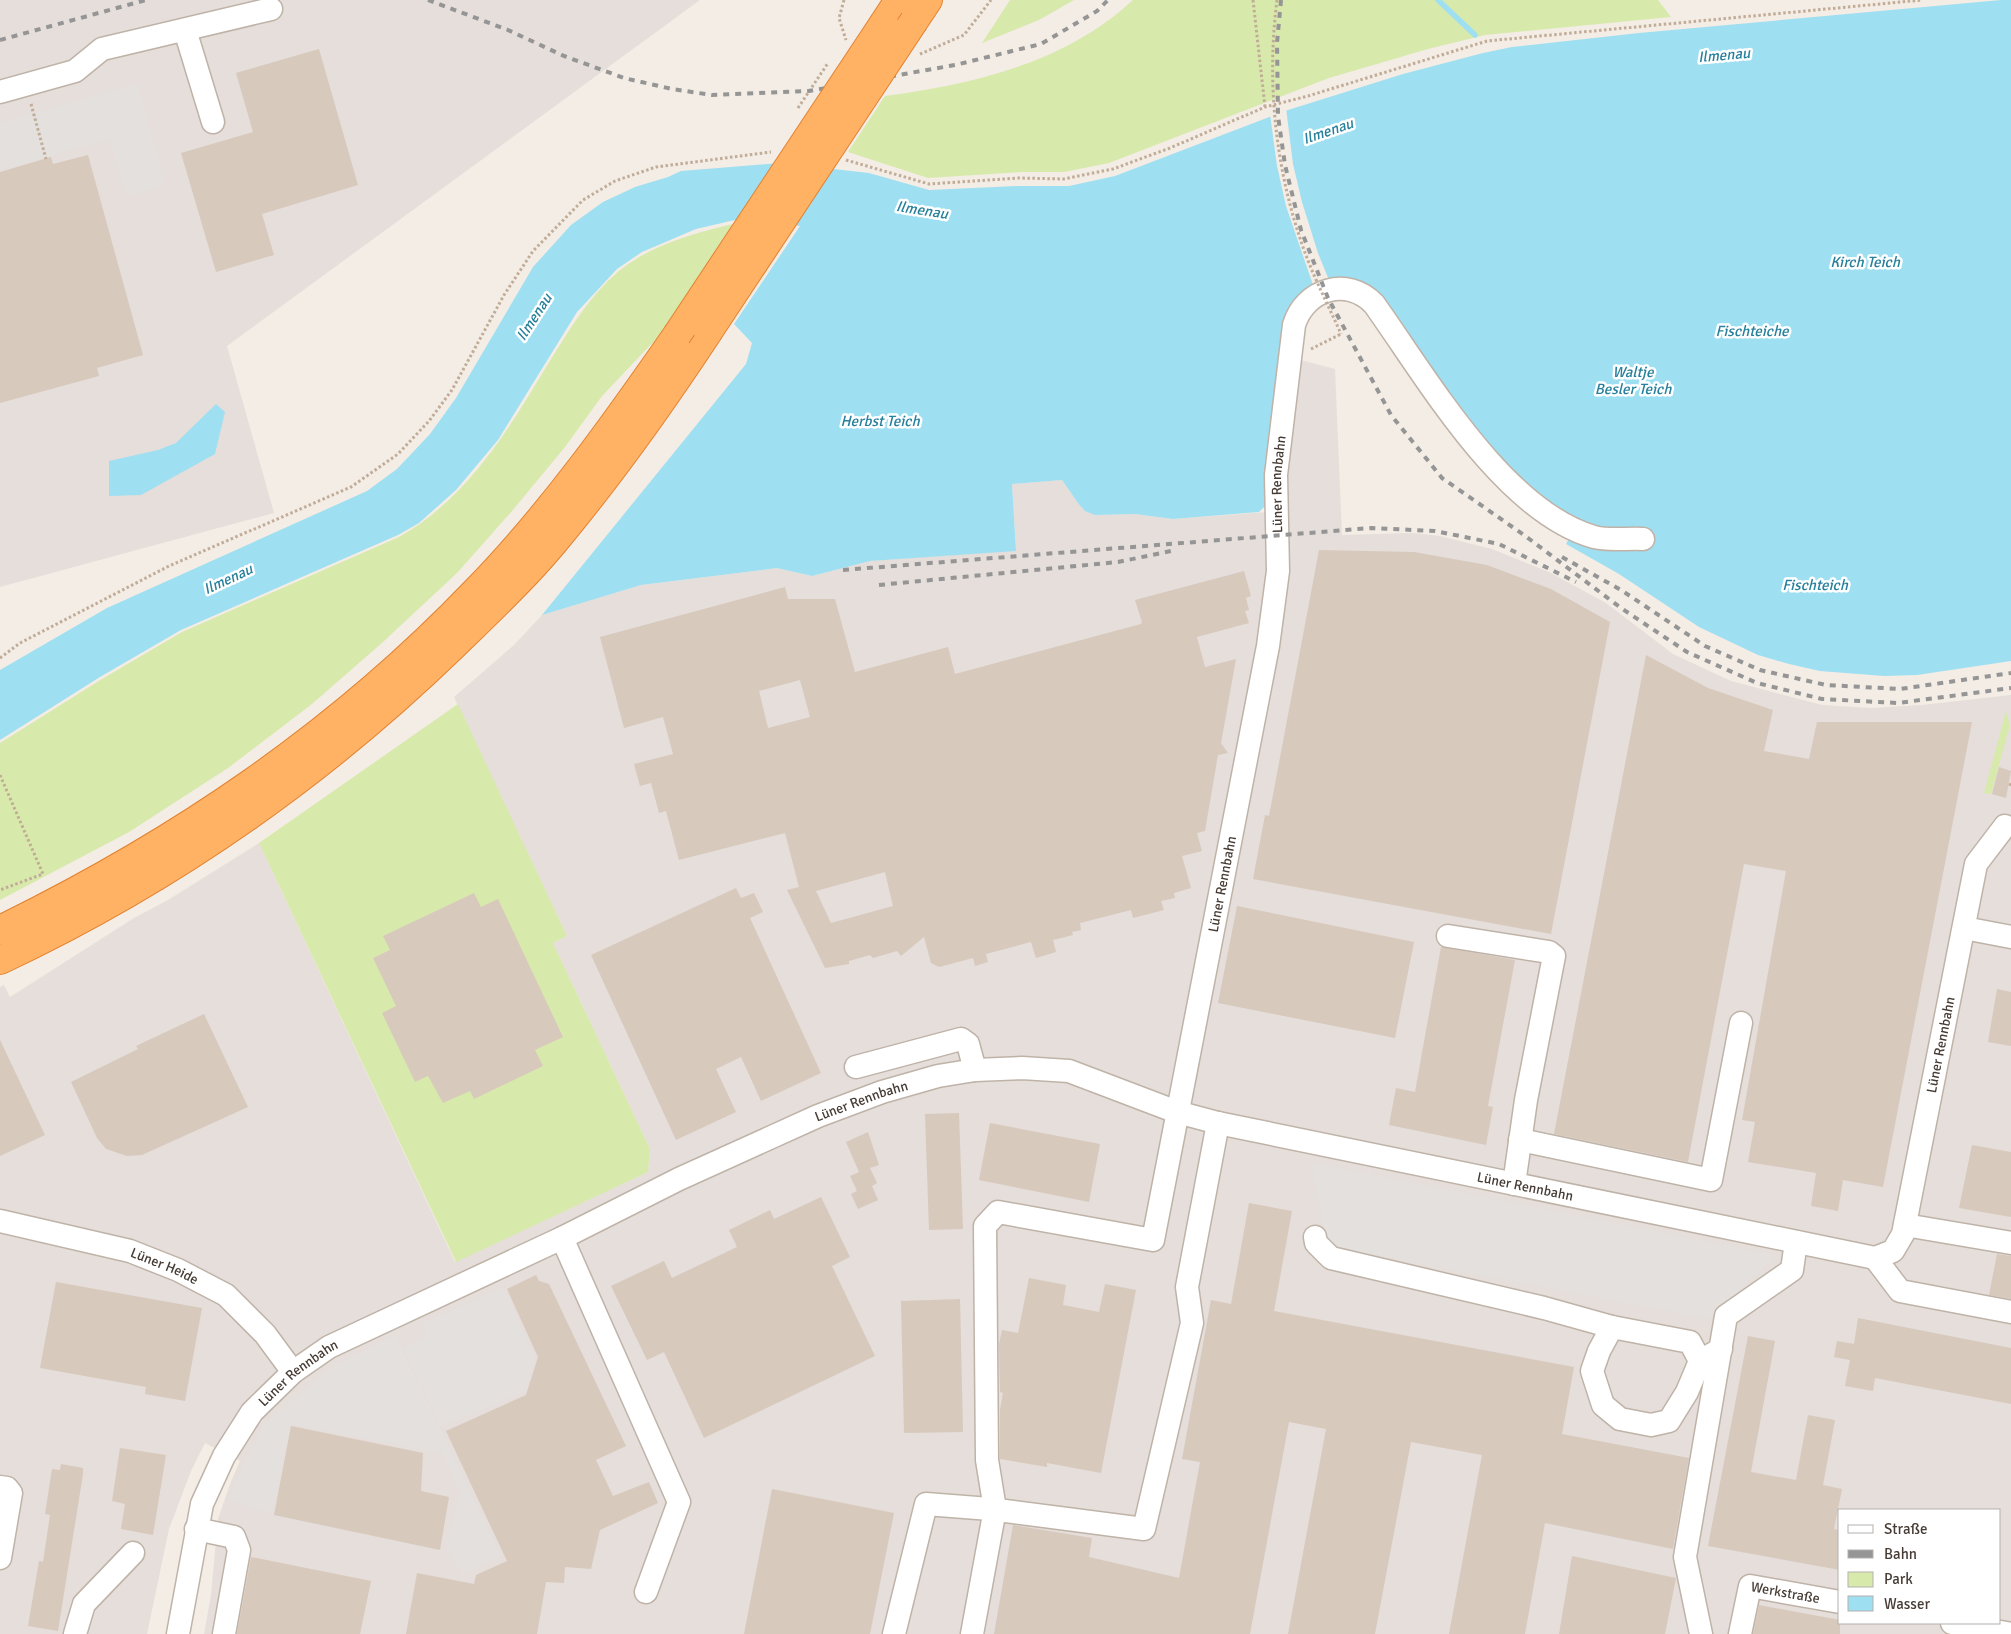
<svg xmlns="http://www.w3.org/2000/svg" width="2011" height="1634" font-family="Signika,sans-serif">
  <rect width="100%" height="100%" fill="#f3ede5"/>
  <!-- industrial -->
  <path fill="#e5deda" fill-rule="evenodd" d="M0,0H700L227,346L274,513L0,587Z
    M1297,359L1335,369L1342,535L1413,533L1440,536L1492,549L1549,572L1606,603L1673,654L1731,681L1822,705L1871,708L1922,705L2011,695V1634H204L211,1595L218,1519L230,1484L240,1461L205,1443L191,1471L169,1529L147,1634H0V987L4,985L10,997L134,918L168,900L259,843L455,1262L648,1172L650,1149L553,943L567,936L454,697L514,645L542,615L641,585L777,568L812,576L870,561L1016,550L1012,484L1062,480L1078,503L1095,515L1135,514L1173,519L1283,511ZM1840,1510H2000V1623H1840Z"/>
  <!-- green -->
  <path fill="#d8e9ac" d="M1010,0H1074L1039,20L982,43Z
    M1133,0H1658L1671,17L1485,35L1428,49L1329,78L1109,163L1064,172H1020L928,178L848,152L885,96C974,84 1065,63 1133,0Z
    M733,224L659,336L602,396L565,447L512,511L457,573L383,642L312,704L228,768L129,832L0,900V743L102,679L182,632L399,537C468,498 508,430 548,364C569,331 588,297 619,271C651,245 694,233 733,224Z
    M458,704L567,936L553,943L650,1149L648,1172L456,1262L259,843Z
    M2006,711L2010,725L1991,794L1984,793Z"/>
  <!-- parking -->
  <path fill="#e4e0de" d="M137,84L165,185L127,196L110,139L0,170V123Z
    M1311,1163L1775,1255L1711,1319L1328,1246Z
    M504,1287L535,1359L525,1391L441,1427L404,1349L428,1336L423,1323Z
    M395,1335L501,1556L462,1573L447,1548L460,1491L443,1453L290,1424L272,1515L228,1498L264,1424L335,1365Z"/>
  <!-- water -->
  <path fill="#9fdff2" d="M2001,0H2011V661L1917,675L1884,676L1820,671L1789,664L1758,655L1699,627L1619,574L1566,544L1577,524L1555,510L1494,458L1380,299L1305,296L1267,504L1259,512L1173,519L1135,514L1095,515L1085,511L1078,503L1062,480L1012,484L1016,551L870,561L812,576L777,568L641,585L542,615L746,364L752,343L734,324L800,226L735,220L696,229L642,252L617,269L577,312L498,440L456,490L419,523L398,535L181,630L100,677L0,740V670L107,608L367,491L397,469L430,434L456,398L533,267L571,225L603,202L635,187L668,177L681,171L780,163L869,173L929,190L1017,186H1069L1115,176L1288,110L1403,74L1483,53L1512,47L1639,33Z
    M216,404L225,412L215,454L141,495L109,496V461L158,450L176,443Z"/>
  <!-- pier -->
  <path fill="#f3ede5" d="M1286,108L1293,164L1302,202L1318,253L1331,285H1313L1286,206L1277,166L1270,114Z"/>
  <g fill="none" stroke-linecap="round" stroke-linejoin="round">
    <!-- stream -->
    <path stroke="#9fdff2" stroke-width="5.5" d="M1438,0L1475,35"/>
  </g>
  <!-- building -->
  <path fill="#d8c9bd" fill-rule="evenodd" d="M319,49L358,185L262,214L274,255L216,272L181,153L253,132L236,73Z
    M88,155L143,355L97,368L99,376L0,403V172L51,157L53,164Z
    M1319,550L1414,552L1487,565L1551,589L1610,622L1551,934L1253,879L1265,815L1269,816Z
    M1244,571L1251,596L1246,598L1249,610L1245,611L1249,623L1197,637L1205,667L1236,659L1221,743L1228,753L1218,755L1205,831L1197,833L1202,851L1182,856L1191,888L1174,893L1175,898L1161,901L1164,910L1133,918L1131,910L1080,923L1081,930L1072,932L1073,935L1053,940L1056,952L1036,958L1031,942L986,954L988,962L975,966L973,958L939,967L931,963L924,937L901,956L897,951L873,958L870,955L849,961V964L825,968L787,890L799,887L785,833L679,860L666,811L659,813L651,783L640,786L634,764L673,754L663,717L624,728L600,637L785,587L788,599H835L855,672L948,647L955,674L1141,624L1142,622L1135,600ZM800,680L810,717L768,728L759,691ZM885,872L893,906L831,923L816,891Z
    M1646,655L1708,688L1773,710L1764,751L1809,759L1817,722H1972L1883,1187L1843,1180L1838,1211L1811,1206L1816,1173L1748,1162L1755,1122L1742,1120L1786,871L1744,864L1688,1162L1554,1134Z
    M1999,767L2011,771L2006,798L1992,794Z
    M736,888L741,898L754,893L757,899L763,912L750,918L821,1073L761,1101L741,1057L716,1069L736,1112L676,1140L591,955Z
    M474,893L481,907L498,899L563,1037L535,1050L543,1066L474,1099L470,1091L443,1103L428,1076L415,1082L382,1013L396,1006L373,958L390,950L383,936Z
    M1237,906L1414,942L1395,1038L1218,1003Z
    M1441,947L1515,960L1488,1106L1493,1107L1486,1145L1389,1125L1396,1088L1415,1092Z
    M1997,989L2011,992V1046L1988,1042Z
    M204,1014L248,1107L142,1155L127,1156L106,1149L97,1138L71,1082L138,1049L136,1046Z
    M0,1040L45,1135L0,1156Z
    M959,1113L963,1229L929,1230L925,1114Z
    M990,1123L1100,1144L1089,1202L979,1180Z
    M868,1132L879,1165L870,1168L877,1183L872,1186L878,1200L858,1209L851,1194L857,1191L850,1176L859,1172L846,1142Z
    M1972,1145L2011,1152V1217L1959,1208Z
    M821,1197L850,1257L832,1266L875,1356L704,1438L664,1352L647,1360L611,1286L664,1261L672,1278L737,1247L729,1230L770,1210L774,1219Z
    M1249,1203L1292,1211L1274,1311L1574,1367L1562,1434L1689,1458L1673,1549L1545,1523L1525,1634H1449L1482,1455L1411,1442L1375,1634H1288L1326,1429L1289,1422L1250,1634H994L1013,1525L1092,1538L1089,1557L1179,1578L1200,1462L1182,1459L1211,1300L1231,1304Z
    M1997,1254L2011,1256V1299L1989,1295Z
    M536,1275L539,1281L549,1284L626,1446L596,1460L613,1496L649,1482L658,1503L600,1530L591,1569L565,1567L564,1583L546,1582L537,1634H406L417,1573L474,1584L476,1575L507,1561L446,1431L526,1395L538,1357L507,1289Z
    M1029,1278L1066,1285L1063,1305L1099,1312L1105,1284L1136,1290L1101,1473L1047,1463V1467L1000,1459V1410L1003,1393L1000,1392L999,1344L1002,1330L1018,1333Z
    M56,1282L202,1308L185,1401L145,1394L146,1387L40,1368Z
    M960,1299L963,1432L904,1433L901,1301Z
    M1858,1318L2011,1348V1404L1875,1378L1873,1391L1845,1386L1850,1360L1834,1357L1837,1341L1854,1344Z
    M1748,1336L1775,1341L1751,1472L1796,1480L1808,1415L1835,1420L1823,1485L1842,1489L1834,1529L1840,1530V1570L1708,1546Z
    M291,1426L423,1453L421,1491L449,1497L440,1550L274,1515Z
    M120,1448L166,1455L153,1535L121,1529L125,1504L112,1501Z
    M61,1464L83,1468V1474L58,1631L28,1626L39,1561L43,1562L50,1515L45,1514L52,1469L60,1470Z
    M772,1489L894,1513L870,1634H744Z
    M1572,1556L1676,1578L1665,1634H1559Z
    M251,1557L371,1581L360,1634H237Z
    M1759,1605L1840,1620V1634H1753Z"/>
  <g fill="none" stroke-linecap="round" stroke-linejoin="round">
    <defs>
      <g id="minor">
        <path d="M185,30L213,122"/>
        <path d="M0,92L75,71L102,49L271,9"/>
        <path d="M1964,928L2011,937"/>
        <path d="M1448,936L1549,952L1554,956L1526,1100L1514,1184"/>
        <path d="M856,1067L961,1039L968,1044L975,1070"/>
        <path d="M1520,1140L1711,1180L1741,1023"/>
        <path id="s1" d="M0,1221L130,1251L178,1270L226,1295L265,1334L293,1372"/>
        <path d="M1905,1225L2011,1243"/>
        <path d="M1315,1237L1316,1243L1331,1258L1544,1308L1612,1327"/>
        <path d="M562,1238L679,1502L646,1592"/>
        <path d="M1875,1258L1900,1291L2011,1312"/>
        <path d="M1700,1361L1690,1342L1612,1327L1599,1351L1592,1371L1603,1405L1620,1419L1651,1425L1669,1421L1687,1392L1700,1361L1721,1349"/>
        <path d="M0,1487L7,1488L11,1493L0,1558"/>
        <path d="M196,1529L234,1537L239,1550L224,1634"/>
        <path d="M1952,1623L2011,1634"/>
        <path d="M75,1634L84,1604L133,1553"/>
        <path id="s2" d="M178,1634L202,1504L224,1456L252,1412L293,1372L329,1347L562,1238L679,1179L818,1116L882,1092L938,1076L975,1070L1022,1068L1069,1071L1177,1112L1218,1123L1875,1258L1893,1251L1903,1234L1976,864L2005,826"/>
        <path d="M894,1634L926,1504L990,1509L1144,1529L1192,1323L1187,1287L1218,1123"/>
        <path id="s3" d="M972,1634L995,1509L987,1460L985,1226L998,1212L1153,1240L1268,646L1278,571L1276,475L1294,325C1305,289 1347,276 1374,304C1427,378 1503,511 1594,537C1608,541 1628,538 1643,539"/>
        <path d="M1701,1634L1685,1557L1726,1316L1792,1270L1796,1242"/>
        <path id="s4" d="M1740,1634L1750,1586L1840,1602"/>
      </g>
      <path id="highway" d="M914,21L928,0
        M884,23L899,0
        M0,930C178,843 338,735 476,591C552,513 615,424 677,335
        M0,960C168,881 320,775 453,646C488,612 523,579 554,542C610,475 660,405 708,332"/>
    </defs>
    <!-- minor casing -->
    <use href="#minor" stroke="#bfb3a8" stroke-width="25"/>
    <!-- highway casing -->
    <use href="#highway" stroke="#e28231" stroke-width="30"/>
    <!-- path -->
    <path stroke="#c1ac98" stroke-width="3" stroke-dasharray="2.5 2.5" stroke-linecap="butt" d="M844,0L839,18L846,40
      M1253,0L1265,107
      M920,54L964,35L991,0
      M31,104L46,159
      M798,108L828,63
      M846,160L929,184L1019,178L1064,179L1113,169L1170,148L1265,107L1308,96L1487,41L1922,0
      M1311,349L1341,334
      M0,658L20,643L169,566L351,487L398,454L429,421L452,390L504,295L533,251L583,200L615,181L656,167L771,152
      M0,775L43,874L0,890
      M2009,784L2011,785"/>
    <!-- minor -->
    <use href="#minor" stroke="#fff" stroke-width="22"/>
    <!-- highway -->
    <use href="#highway" stroke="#ffb164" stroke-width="28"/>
    <!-- rail -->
    <path stroke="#959595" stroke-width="4" stroke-dasharray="6 6" stroke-linecap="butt" d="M428,0L508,30L564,56L624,78L672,89L712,95L809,91L955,65L1041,44L1097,11L1108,0
      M1281,0L1277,43L1278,116L1285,165L1301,230L1328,298L1391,415L1442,478L1524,535L1621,608L1687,652L1757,683L1822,699L1898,703L2011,688
      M0,40L146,0
      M1562,557L1621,590L1705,646L1760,670L1826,685L1900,689L2011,673
      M843,570L1371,528L1435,531L1499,544L1576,582
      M879,585L1118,562L1176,550"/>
    <defs>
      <path id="highway-bridge" d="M708,332L914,21
        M677,335L884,23"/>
    </defs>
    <!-- highway-bridge casing -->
    <use href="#highway-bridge" stroke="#e28231" stroke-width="30" stroke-linecap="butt"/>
    <!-- path-bridge -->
    <path stroke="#c1ac98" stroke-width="3" stroke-dasharray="2.5 2.5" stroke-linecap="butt" d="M1277,0C1266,86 1276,176 1307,258C1317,284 1330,309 1341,334"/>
    <!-- highway-bridge -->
    <use href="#highway-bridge" stroke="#ffb164" stroke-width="28"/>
  </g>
  <g text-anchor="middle" stroke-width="5" stroke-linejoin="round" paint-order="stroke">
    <!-- street labels -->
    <g font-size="14" fill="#463c35" stroke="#fff">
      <text dy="5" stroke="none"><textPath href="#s3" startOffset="1355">Lüner Rennbahn</textPath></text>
      <text dy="5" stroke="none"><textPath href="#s3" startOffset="950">Lüner Rennbahn</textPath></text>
      <text dy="5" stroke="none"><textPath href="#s2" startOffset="2198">Lüner Rennbahn</textPath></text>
      <text dy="5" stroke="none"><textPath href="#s2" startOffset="925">Lüner Rennbahn</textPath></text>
      <text dy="5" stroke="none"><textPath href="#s2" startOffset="1609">Lüner Rennbahn</textPath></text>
      <text dy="5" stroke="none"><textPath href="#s1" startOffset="171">Lüner Heide</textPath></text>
      <text dy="5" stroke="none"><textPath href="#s2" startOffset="298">Lüner Rennbahn</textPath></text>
      <text dy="5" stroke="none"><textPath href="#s4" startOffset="85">Werkstraße</textPath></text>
    </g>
    <!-- water labels -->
    <g font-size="15" font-style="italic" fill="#27809c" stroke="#fff">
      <text transform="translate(1724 55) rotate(-5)" y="5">Ilmenau</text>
      <text transform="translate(1328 131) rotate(-19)" y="5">Ilmenau</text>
      <text transform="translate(922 210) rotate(9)" y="5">Ilmenau</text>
      <text x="1865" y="267">Kirch Teich</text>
      <text transform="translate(534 317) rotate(-57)" y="5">Ilmenau</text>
      <text x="1752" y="336">Fischteiche</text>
      <text x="1633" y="377">Waltje<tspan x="1633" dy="17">Besler Teich</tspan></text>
      <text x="880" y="426">Herbst Teich</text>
      <text transform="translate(228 579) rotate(-25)" y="5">Ilmenau</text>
      <text x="1815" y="590">Fischteich</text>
    </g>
  </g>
  <!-- legend -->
  <rect x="1838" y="1509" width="162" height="115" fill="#ffffff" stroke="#b5b1ae"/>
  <rect x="1848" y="1525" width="25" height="8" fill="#ffffff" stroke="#b5b1ae"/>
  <text x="1884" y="1534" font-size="15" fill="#463c35">Straße</text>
  <rect x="1848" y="1550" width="25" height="8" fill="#959595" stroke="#b5b1ae"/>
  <text x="1884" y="1559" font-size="15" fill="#463c35">Bahn</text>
  <rect x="1848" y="1572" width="25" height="15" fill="#d8e9ac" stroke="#b5b1ae"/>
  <text x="1884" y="1584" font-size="15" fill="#463c35">Park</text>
  <rect x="1848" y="1596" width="25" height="15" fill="#9fdff2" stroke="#b5b1ae"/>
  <text x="1884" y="1609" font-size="15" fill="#463c35">Wasser</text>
</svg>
